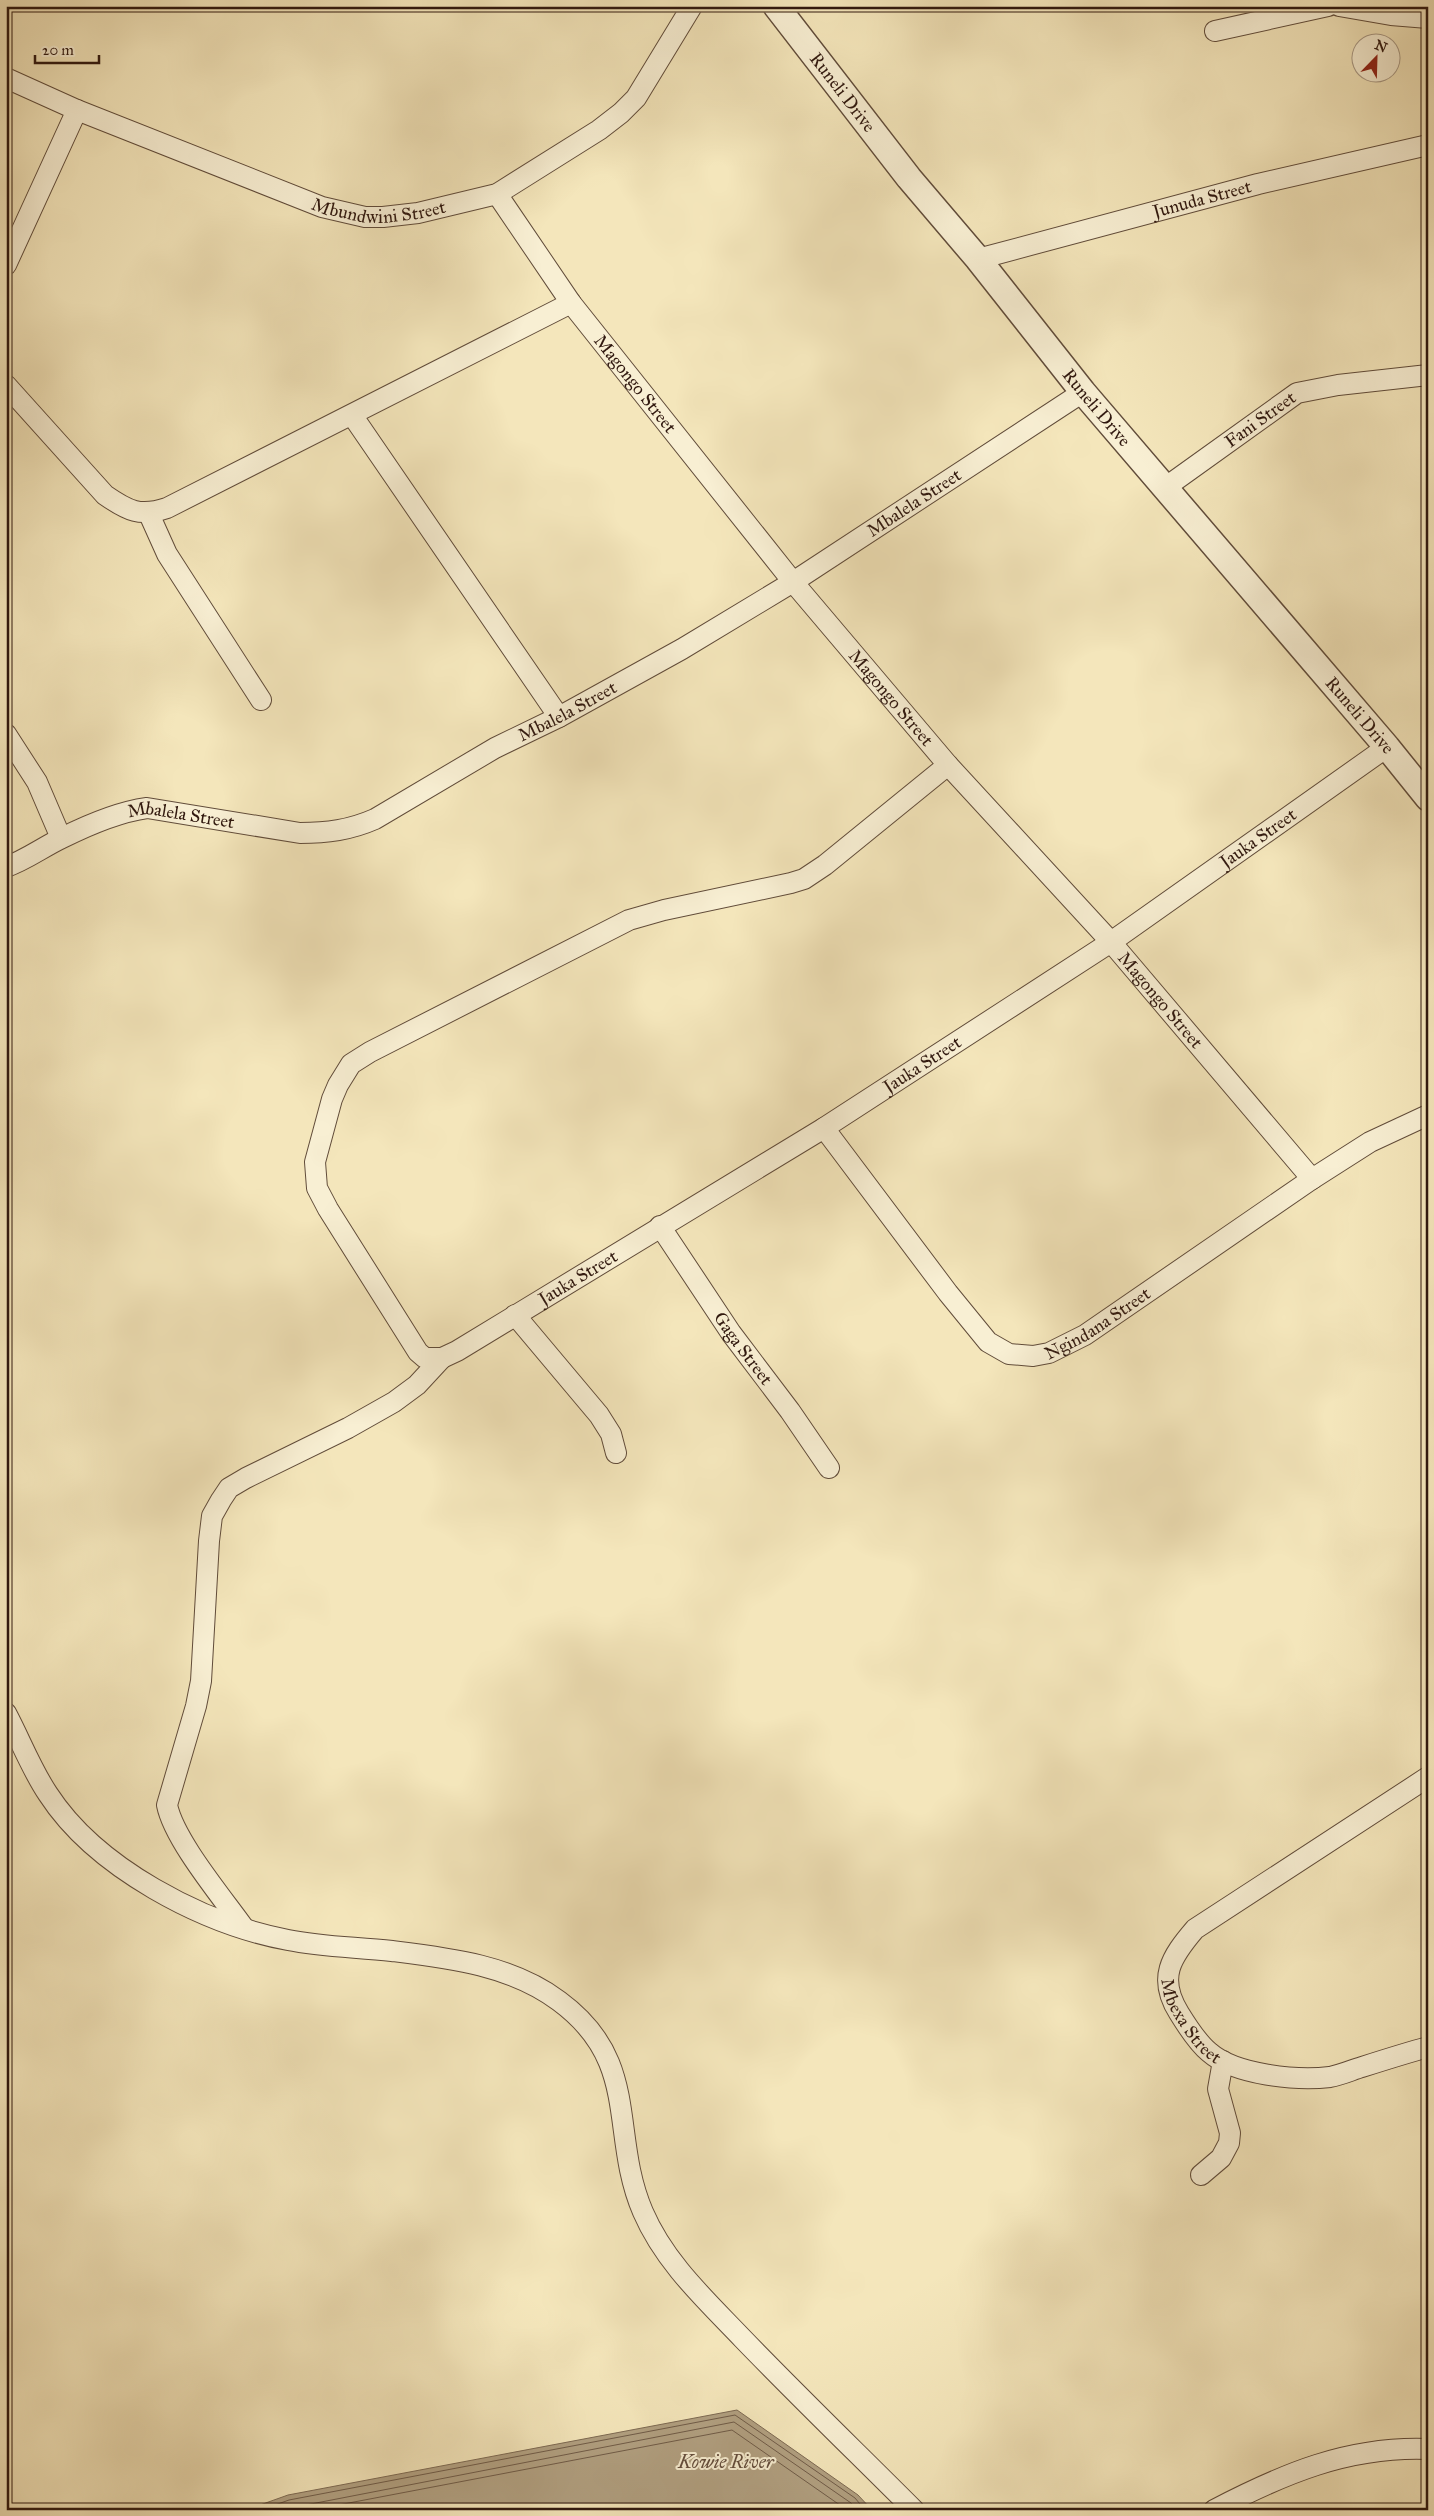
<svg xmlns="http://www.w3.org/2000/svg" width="1434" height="2516" font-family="'IM FELL Great Primer',serif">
  <rect width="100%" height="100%" fill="#f4e6bb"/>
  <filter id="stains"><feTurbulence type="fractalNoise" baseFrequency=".004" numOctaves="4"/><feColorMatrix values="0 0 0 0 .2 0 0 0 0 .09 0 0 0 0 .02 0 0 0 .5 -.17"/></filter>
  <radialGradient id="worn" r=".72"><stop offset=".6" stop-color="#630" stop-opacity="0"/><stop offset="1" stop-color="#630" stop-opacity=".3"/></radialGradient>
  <!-- water -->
  <path fill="#b1a081" stroke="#7d6a53" d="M737,2410L858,2495L872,2510H246L288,2495Z"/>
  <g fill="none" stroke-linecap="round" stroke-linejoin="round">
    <!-- shore -->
    <path stroke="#705c48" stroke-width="1" d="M261,2510L289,2500L735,2415L855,2498L865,2510
      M280,2510L734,2422L851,2503L857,2510
      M312,2510L732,2430L847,2510"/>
    <defs>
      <g id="minor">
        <path d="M1339,6L1391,15L1428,18"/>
        <path d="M1215,31L1328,6"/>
        <path id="s1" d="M6,78L77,110L322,207L365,217H383L418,213L497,194L599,130L621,113L636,98L692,6"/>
        <path id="s2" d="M497,194L571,303L793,582L948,765L1111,942L1312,1179"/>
        <path id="s3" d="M978,259L1258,184L1428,145"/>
        <path d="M6,265L77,110"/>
        <path d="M6,385L105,495C128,511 140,517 167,508L571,303"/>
        <path d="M352,415L559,717"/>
        <path id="s4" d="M1166,487L1297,393L1338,385L1428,375"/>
        <path d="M149,514L167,554L261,700"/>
        <path d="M6,734L37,782L61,838"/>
        <path id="s5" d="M948,765L825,865L804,879L791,883L664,910L629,920L370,1052L351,1064L338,1085L332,1099L315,1162L317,1188L328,1209L418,1352L425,1358H442L457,1351L824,1128L1111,942L1387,747"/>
        <path id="s6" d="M6,867C26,860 43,847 62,838C88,825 118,812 147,808L300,833C327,833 350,830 375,819L495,748L559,717L682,649L793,582L1083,392"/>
        <path id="s7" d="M824,1128L948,1293L988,1342L1009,1354L1033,1356L1049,1353L1085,1335L1312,1179L1370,1142L1428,1115"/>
        <path id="s8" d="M660,1226L731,1333L790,1411L829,1468"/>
        <path d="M515,1315L599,1415L611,1434L616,1453"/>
        <path d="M6,1713C20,1739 31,1769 48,1794C96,1868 203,1924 288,1940C322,1947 357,1947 392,1951C449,1958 511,1965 559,2001C642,2062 609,2133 643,2212C665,2263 706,2300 743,2339C799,2397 857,2453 914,2510"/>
        <path id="s9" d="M1428,1777L1195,1929C1171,1957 1157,1978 1179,2013C1187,2026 1198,2043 1209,2052C1235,2075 1297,2081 1330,2077C1341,2075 1352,2070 1362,2067C1384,2060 1406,2053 1428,2047"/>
        <path d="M244,1928C222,1897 174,1840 167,1805L196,1706L201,1681L209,1541L212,1516L221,1500L229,1488L246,1478L348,1428L394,1402L417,1385L442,1358"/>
        <path d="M1201,2175L1221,2158L1229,2143L1230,2133L1218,2089L1223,2061"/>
        <path d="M1214,2510C1283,2474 1348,2446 1428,2449"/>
      </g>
      <g id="tertiary">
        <path id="s10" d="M776,6L909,178L978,259L1083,392L1387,747L1428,798"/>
      </g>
    </defs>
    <!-- minor casing -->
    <use href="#minor" stroke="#614c3a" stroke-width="22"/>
    <!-- tertiary casing -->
    <use href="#tertiary" stroke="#614c3a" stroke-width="28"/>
    <!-- minor -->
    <use href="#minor" stroke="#f8efd3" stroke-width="20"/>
    <!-- tertiary -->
    <use href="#tertiary" stroke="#f8efd3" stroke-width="25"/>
  </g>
  <g text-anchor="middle" stroke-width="4" stroke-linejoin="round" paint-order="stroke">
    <!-- street labels -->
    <g font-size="18" fill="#30180f" stroke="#f8efd3">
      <text dy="6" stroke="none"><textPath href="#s10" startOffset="109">Runeli Drive</textPath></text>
      <text dy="6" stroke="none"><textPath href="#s3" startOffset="232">Junuda Street</textPath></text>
      <text dy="6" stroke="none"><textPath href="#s1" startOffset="399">Mbundwini Street</textPath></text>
      <text dy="6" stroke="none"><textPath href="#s2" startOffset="235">Magongo Street</textPath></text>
      <text dy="6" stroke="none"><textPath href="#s10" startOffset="514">Runeli Drive</textPath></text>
      <text dy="6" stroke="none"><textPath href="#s4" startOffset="116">Fani Street</textPath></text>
      <text dy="6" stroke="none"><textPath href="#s6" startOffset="1011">Mbalela Street</textPath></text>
      <text dy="6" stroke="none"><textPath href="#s2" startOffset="640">Magongo Street</textPath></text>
      <text dy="6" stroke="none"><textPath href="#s6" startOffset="606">Mbalela Street</textPath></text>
      <text dy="6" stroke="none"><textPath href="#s10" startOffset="919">Runeli Drive</textPath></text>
      <text dy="6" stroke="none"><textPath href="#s6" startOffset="188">Mbalela Street</textPath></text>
      <text dy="6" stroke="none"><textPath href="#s5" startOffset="1995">Jauka Street</textPath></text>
      <text dy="6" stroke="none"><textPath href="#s2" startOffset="1045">Magongo Street</textPath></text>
      <text dy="6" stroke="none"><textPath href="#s5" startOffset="1590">Jauka Street</textPath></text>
      <text dy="6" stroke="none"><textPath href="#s5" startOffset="1185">Jauka Street</textPath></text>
      <text dy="6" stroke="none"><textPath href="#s7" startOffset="391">Ngindana Street</textPath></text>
      <text dy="6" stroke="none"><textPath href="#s8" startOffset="148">Gaga Street</textPath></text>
      <text dy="6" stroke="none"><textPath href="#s9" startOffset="385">Mbexa Street</textPath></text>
    </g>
    <!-- water labels -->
    <g font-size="19" font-style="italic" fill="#644e3d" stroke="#f8efd3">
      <text x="726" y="2468">Kowie River</text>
    </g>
  </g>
  <!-- margin -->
  <rect width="1434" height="2516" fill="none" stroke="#f4e6bb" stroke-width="25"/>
  <rect x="8" y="8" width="1419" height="2501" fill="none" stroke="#30180f" stroke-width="2.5"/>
  <rect x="12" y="12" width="1409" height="2491" fill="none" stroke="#30180f"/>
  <!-- north arrow -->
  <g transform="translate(1376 58) rotate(23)"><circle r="24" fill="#f8efd3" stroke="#a89985"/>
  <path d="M0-4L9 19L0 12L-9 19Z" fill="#8f2418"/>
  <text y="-8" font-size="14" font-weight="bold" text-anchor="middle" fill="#30180f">N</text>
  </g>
  <!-- scale -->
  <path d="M35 55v8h64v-8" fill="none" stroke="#30180f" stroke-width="2.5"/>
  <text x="42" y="55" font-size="15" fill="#30180f" stroke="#f8efd3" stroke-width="4" paint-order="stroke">20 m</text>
  <rect width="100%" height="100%" filter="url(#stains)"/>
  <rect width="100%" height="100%" fill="url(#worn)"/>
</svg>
